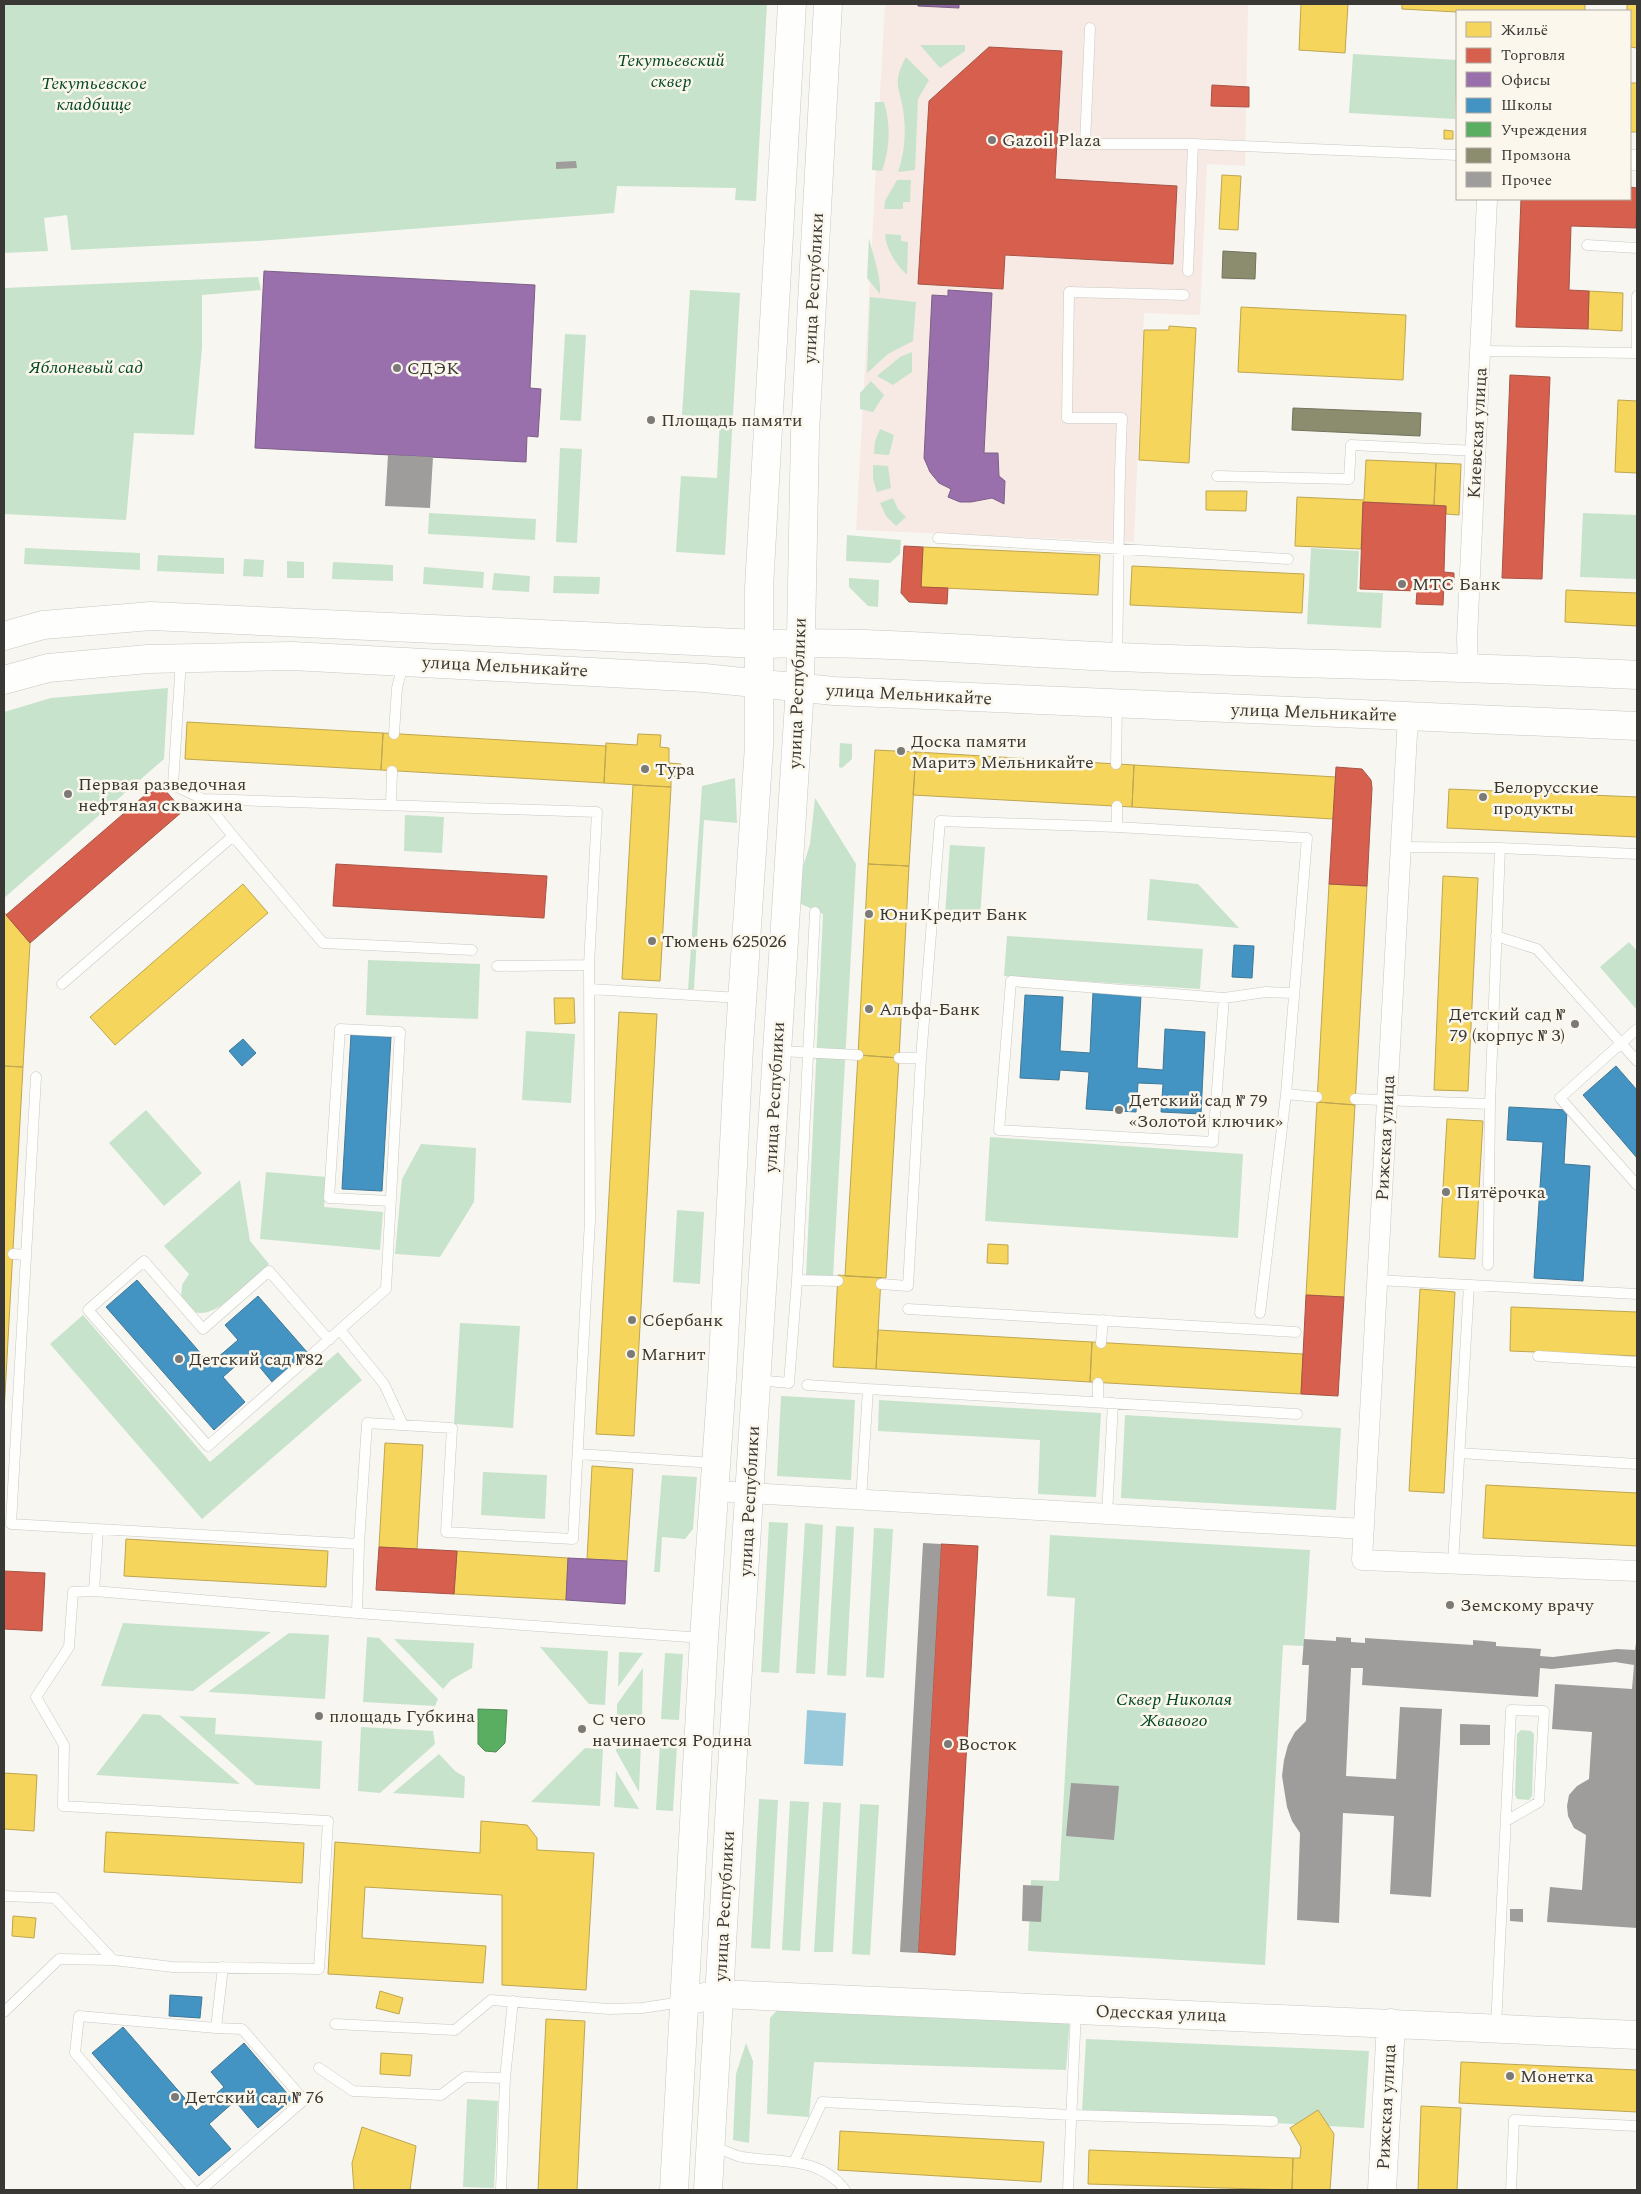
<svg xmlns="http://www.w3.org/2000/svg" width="1641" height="2194" font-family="Spectral,serif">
  <rect width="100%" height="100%" fill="#f8f6f0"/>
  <!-- commercial -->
  <path fill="#f7eae5" d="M885,4H1248L1245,166L1207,164L1200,315L1144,313L1134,542L856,530Z"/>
  <!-- green -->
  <path fill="#c7e3cc" d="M4,4H767L756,201L735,200L736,188L617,186L614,213L258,241L71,250L67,215L44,218L48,251L4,253Z
    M920,45H965V51L940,68Z
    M1353,54L1457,60L1455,119L1349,113Z
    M906,57L929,80L918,99L915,170L898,172C904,154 906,137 904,118C902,89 890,86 906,57Z
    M875,102H884C891,126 890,148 882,171L872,170Z
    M897,180H911L910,202H903V209H884L885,201Z
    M885,234L901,235V241L908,242L907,275C896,264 886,250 885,234Z
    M869,238C873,257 881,274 880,294L867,278Z
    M258,277L261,290L202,295V348L194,435L134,433L126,520L4,514V288Z
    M690,290L740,293L725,555L676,552L681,476L717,478L720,418L682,415Z
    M870,297L916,302L913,341L888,354L867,373Z
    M565,334L586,335L581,421L560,420Z
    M912,352V372L893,385L877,376L900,357Z
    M871,381L884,395L873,412L860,409V393Z
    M880,429L894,435L889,455L874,454L875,441Z
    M560,448L582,449L577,543L556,542Z
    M873,465L888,466L891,488L877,492L873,479Z
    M893,498L898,509L906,517L896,526L886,516L880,503Z
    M429,513L536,519L535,540L428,534Z
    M1583,513L1637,515V579L1580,577Z
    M847,535L901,540L900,554L890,563L846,561Z
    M25,548L140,553V570L24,564Z
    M1311,548L1359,551L1357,592L1383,593L1381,628L1307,624Z
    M158,555L224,558V574L157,571Z
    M244,559L264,560L263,577L243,576Z
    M287,561L304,562V578H287Z
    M333,562L393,565V581L332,579Z
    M424,567L484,572L483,588L423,584Z
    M494,573L530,576L529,592L492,590Z
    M554,576L600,577L599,594L553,593Z
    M849,578L879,580L878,607L868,606L849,587Z
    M168,688L164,759L4,898V712L51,698Z
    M840,743L852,744V759L842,768L839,767Z
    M735,778L737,823L704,820L694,989L688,990L702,786Z
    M815,798L856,864L833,1277H806L823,914L799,903L801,873L810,844Z
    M405,815L444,817L442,853L404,851Z
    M950,845L985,847L980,917L945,915Z
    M1150,879L1198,884L1239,928L1147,920Z
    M1007,936L1203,949L1200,989L1004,976Z
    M1629,942L1637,951V1010L1600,967Z
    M368,960L480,964L478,1019L366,1015Z
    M526,1031L575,1034L571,1103L522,1100Z
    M146,1110L202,1173L164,1206L109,1143Z
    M990,1137L1243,1154L1238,1238L985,1221Z
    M421,1144L476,1148L474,1202L440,1257L395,1254L402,1179Z
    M266,1172L327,1177L324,1207L383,1212L380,1250L260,1239Z
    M240,1180L250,1241L269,1264C254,1278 216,1320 195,1312C190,1310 185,1303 181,1298L182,1285L189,1274L164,1246Z
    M677,1210L704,1212L700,1284L673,1282Z
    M83,1315L210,1462L338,1352L362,1380L202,1519L50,1344Z
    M460,1323L520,1326L513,1428L454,1424Z
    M781,1396L855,1400L851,1480L777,1476Z
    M879,1400L1101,1413L1096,1497L1038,1494L1040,1440L878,1431Z
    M1125,1415L1341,1428L1336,1510L1121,1498Z
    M483,1472L547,1475L545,1519L481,1515Z
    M662,1475L697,1477L693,1529L685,1539L662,1537L660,1572H654Z
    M769,1522L788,1523L779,1673L761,1672Z
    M805,1523L823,1525L815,1674L796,1673Z
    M836,1526L854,1527L846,1676L827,1675Z
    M874,1528L893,1529L884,1678L866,1677Z
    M1050,1535L1310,1550L1304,1646L1283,1645L1265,1965L1028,1951L1031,1880L1059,1881L1075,1598L1047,1596Z
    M123,1623L271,1632L193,1691L101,1686Z
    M289,1633L329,1635L325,1699L208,1692Z
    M367,1637L379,1638L438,1699L435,1706L363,1702Z
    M394,1639L474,1643L472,1668L451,1680L443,1689Z
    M540,1647L608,1651L605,1705L589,1704Z
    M619,1652L643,1653L618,1687Z
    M665,1653L683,1654L679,1720L661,1719Z
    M643,1668L642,1718L617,1717V1704Z
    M143,1714L160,1715L240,1784L96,1775Z
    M179,1716L216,1718L215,1734L322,1741L320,1789L256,1785Z
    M361,1727L433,1731L435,1744L380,1793L358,1791Z
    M1521,1730L1531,1731L1534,1734L1532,1796L1529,1800L1517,1799L1515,1795L1517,1734Z
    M616,1742L641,1743L639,1792L616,1751Z
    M660,1744L677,1745L673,1811L656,1810Z
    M585,1748L603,1749L600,1806L531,1802Z
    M439,1754L455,1771L465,1777L464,1798L393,1793Z
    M616,1771L639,1809L614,1807Z
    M759,1799L778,1800L770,1949L751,1948Z
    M790,1801L809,1802L800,1951L782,1950Z
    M823,1802L841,1803L833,1952H814Z
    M860,1804L879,1805L870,1955L852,1954Z
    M777,2010L1070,2018L1066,2070L814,2062L809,2117L767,2114L770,2018Z
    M1086,2039L1369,2051L1364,2128L1082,2112Z
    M746,2043L753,2061L749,2143L733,2140L736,2074Z
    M467,2099L498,2101L494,2188L463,2187Z"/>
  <!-- water -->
  <path fill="#97c9db" d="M807,1710L846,1713L843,1766L804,1764Z"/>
  <!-- homes -->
  <path fill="#f6d55c" stroke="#bea650" d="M1301,4H1348L1345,53L1299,50Z
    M1402,4H1585V11L1457,12L1402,9Z
    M1627,4H1637V48L1630,47V11H1627Z
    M1630,83H1637V132H1630Z
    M1444,130L1453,131V139H1444Z
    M1222,175L1241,176L1238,230L1219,229Z
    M1589,291L1623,293L1622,331L1588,329Z
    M1241,307L1406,315L1403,380L1238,372Z
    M1169,326L1196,328L1189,463L1139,460L1144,330H1169Z
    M1618,400L1637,401V473L1615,472Z
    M1366,460L1436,463L1434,505L1363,502L1361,549L1295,546L1297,497L1364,500Z
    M1436,463L1461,464L1459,515L1446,514V506L1434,505Z
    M1206,491H1247L1246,511L1206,510Z
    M923,547L1100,555L1098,595L921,587Z
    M1132,566L1304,574L1302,613L1130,605Z
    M1566,590L1637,593V626L1565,622Z
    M187,722L383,733L381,770L185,759Z
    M383,733L606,746L604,783L381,770Z
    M638,734L661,735L660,747L669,748V763L681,764V777L671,776V787L604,783L606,743L637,745Z
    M875,750L916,752L909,866L868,864Z
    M916,752L1134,765L1132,807L913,795Z
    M1134,765L1336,777L1333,819L1132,807Z
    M633,785L671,787L660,981L622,979Z
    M1449,789L1637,797V837L1447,828Z
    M868,864L909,866L899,1058L858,1055Z
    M1443,876L1478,878L1468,1091L1434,1090Z
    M243,884L268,913L115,1045L90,1017Z
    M1329,884L1367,886L1355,1105L1317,1102Z
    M4,912L30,943L23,1067L4,1066Z
    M554,998H574L575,1023L555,1024Z
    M619,1012L657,1014L634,1436L596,1434Z
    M858,1055L899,1058L886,1278L845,1276Z
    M4,1066L23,1067L4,1413Z
    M1317,1102L1355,1105L1344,1297L1306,1295Z
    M1447,1119L1483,1121L1475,1259L1439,1257Z
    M988,1244L1008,1245V1264L987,1263Z
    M838,1275L881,1278L876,1369L833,1367Z
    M1420,1289L1455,1292L1444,1493L1409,1491Z
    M1511,1307L1637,1312V1356L1510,1351Z
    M878,1330L1092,1342L1090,1382L876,1369Z
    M1092,1342L1303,1354L1301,1394L1090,1382Z
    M385,1443L423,1445L417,1549L379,1547Z
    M592,1466L633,1469L627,1561L587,1559Z
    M1486,1485L1637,1493V1546L1483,1538Z
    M126,1539L328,1551L326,1587L124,1576Z
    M457,1551L568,1558L566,1600L454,1594Z
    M4,1773L37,1775L34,1831L4,1829Z
    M481,1821L527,1825L537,1838V1850L594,1853L586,1990L502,1985V1895L365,1887L362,1938L486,1946L483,1983L328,1974L335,1842L480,1853Z
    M106,1832L304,1843L302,1883L104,1872Z
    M13,1916L36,1918L34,1938L12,1936Z
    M380,1991L403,1998L399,2014L376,2008Z
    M546,2019L585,2021L577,2190H538Z
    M381,2053L412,2055L410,2076L380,2074Z
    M1461,2062L1637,2070V2112L1459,2103Z
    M1421,2106L1461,2108L1457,2190H1418Z
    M1318,2110L1334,2134L1330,2190H1292L1293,2158H1300L1301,2147L1290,2128Z
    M362,2127L416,2146L410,2190H354L352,2163Z
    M840,2131L1044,2142L1041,2182L838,2170Z
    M1089,2150L1293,2158L1292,2190L1088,2184Z"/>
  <!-- shops -->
  <path fill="#d6604d" stroke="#a75446" d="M989,47L1062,51L1055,179L1177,186L1173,264L1005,255L1003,289L918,284L929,101Z
    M1212,85L1249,87V107L1211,106Z
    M1630,187L1637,188L1636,228L1571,226L1569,290L1589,291L1588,329L1516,327L1521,199H1630Z
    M1510,375L1550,377L1542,579L1502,578Z
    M1363,502L1446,506L1444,572L1454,573V585H1444L1443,605L1416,604L1417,591L1360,589Z
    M904,546L923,547L921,587L948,588L947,604L909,602L901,593Z
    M1336,767L1362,769L1371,780L1372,788L1367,886L1329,884Z
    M159,783L183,811L30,943L6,915Z
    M336,864L547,876L544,918L333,906Z
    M1306,1295L1344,1297L1338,1396L1301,1394Z
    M941,1544L978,1546L955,1955L918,1952Z
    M379,1547L457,1551L454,1594L376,1590Z
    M4,1571L45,1573L42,1631L4,1629Z"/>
  <!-- offices -->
  <path fill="#9970ab" stroke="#7c5f87" d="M918,4H959V8L918,6Z
    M264,271L535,285L530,388L541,389L538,437L527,436L526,462L255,448Z
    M948,290L992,293L984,453H998L999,476L1005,481L1004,504L992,498L971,502H960L948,497L951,489L939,483L930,472L924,458L932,295L948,296Z
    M568,1558L627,1561L625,1604L566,1600Z"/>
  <!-- schools -->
  <path fill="#4393c3" stroke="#407898" d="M1234,945L1254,946L1252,978L1232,977Z
    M1093,992L1141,995L1137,1068L1163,1070L1165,1029L1205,1032L1201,1114L1161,1112L1163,1084L1138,1083L1136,1112L1086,1109L1089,1072L1060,1070L1059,1080L1020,1078L1025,995L1063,997L1060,1051L1090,1053Z
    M351,1034L391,1037L382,1191L342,1189Z
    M243,1039L256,1053L242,1066L229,1051Z
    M1616,1066L1637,1090V1158L1583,1095Z
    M1509,1107L1567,1110L1564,1164L1590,1166L1583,1281L1534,1278L1543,1142L1507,1140Z
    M137,1280L210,1364L238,1340L225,1325L258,1296L307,1352L272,1382L249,1354L223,1377L245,1402L214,1430L106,1307Z
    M170,1995L202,1997L200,2018L169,2016Z
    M123,2027L196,2111L224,2087L211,2072L244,2043L292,2099L258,2128L235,2101L209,2124L231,2149L199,2176L92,2053Z"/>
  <!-- public -->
  <path fill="#5aae61" stroke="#508b54" d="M478,1709L507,1710L505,1743L496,1752L485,1751L478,1744Z"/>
  <!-- industry -->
  <path fill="#8c8c6e" stroke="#73735d" d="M1223,251L1256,253L1255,279L1222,278Z
    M1293,408L1421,413L1420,436L1292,430Z"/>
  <!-- building -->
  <path fill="#9e9d9c" d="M576,161L577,168L556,169V162Z
    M388,455L433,457L430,508L385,506Z
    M923,1543L941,1544L918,1953L900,1952Z
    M1336,1637L1351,1638V1642L1365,1643V1638L1473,1645V1640L1496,1642V1646L1541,1649L1540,1656L1553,1657L1617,1649L1635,1650L1637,1637V1928L1547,1922L1550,1887L1582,1890L1586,1835L1574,1828L1568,1816L1567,1806L1569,1795L1577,1786L1589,1779L1592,1732L1552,1729L1555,1684L1632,1689L1634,1665L1615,1662L1552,1669L1540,1668L1538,1697L1362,1685L1363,1668H1351L1346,1776L1396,1779L1400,1707L1442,1709L1431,1897L1390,1894L1394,1816L1343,1813L1339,1923L1297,1920L1300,1833L1292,1821L1287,1807L1282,1776L1284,1760L1288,1745L1295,1732L1306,1721L1309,1665H1302L1304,1639L1336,1641Z
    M1460,1724L1490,1725V1745H1460Z
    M1071,1783L1119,1786L1114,1840L1066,1836Z
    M1023,1885L1043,1886L1041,1922L1022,1921Z
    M1510,1909H1523V1922L1510,1921Z"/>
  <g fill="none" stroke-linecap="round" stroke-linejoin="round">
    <defs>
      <path id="lane" d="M1090,28L1085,144H1193
        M1587,245L1637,248
        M1188,271L1193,144L1457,155
        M1481,351L1637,353V296
        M1217,476L1349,479L1351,445L1477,451
        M938,538L1288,559
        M1117,656C1119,577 1118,498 1122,418H1067L1069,292L1184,295
        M181,660L173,785L203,799L597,812L589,965L590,1220L573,1539L446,1532L452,1428L367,1423L359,1544L357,1613L703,1638
        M394,734L397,688L403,664
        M1116,764L1117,705
        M391,805L392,771
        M1117,806V827
        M233,836L323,943L472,950
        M1401,847L1500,848L1637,854
        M1496,936L1537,949L1637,1061
        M497,966L589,965
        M62,984L233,836L203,799
        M590,989L741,998
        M1224,998L1213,1142L999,1130L1011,981L1224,998L1266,992L1294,993
        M1637,1029L1560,1098L1637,1185
        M779,1051L858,1055
        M899,1058H921
        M36,1077L11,1524L359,1544
        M1286,1094L1317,1097
        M1355,1099L1490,1104L1500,848
        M13,1254L25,1255
        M1488,1265L1490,1104
        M797,1280L815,912
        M1377,1280L1637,1294
        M881,1284L908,1286L921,1058L940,821L1117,827L1307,838L1286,1094L1260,1313
        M908,1309L1296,1332
        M340,1330L384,1384L403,1425
        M329,1340L269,1271L203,1329L144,1261L88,1310L208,1446L386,1289L400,1032L340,1029L329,1198L391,1201
        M1101,1343L1103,1320
        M1538,1356L1637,1362
        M757,1380L789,1383L797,1280L838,1281
        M807,1385L868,1389
        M1098,1402V1383
        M1459,1453L1637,1464
        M578,1454L714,1463
        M861,1500L868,1389L1297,1414
        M1107,1514L1113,1403
        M1453,1564L1469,1285
        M94,1591L98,1529
        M4,1896L55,1898L113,1960
        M4,2012L59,1959L113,1960L173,1967L319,1969L328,1821L63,1806L64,1745L36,1697L69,1647L73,1592L94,1591L357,1613
        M335,2024L455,2030L491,2000L609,2009L642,2008L682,2002
        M1496,2027L1511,1710L1544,1711L1539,1802L1506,1821
        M319,2068L353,2091L441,2095L465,2077L505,2078L501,2190
        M505,2078L513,2001
        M713,2146C723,2150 733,2155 742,2157C779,2163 820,2156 845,2190
        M795,2160L822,2102L1071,2115L1273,2121
        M193,2190L75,2053L79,2016L216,2028L223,1967
        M201,2190L304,2100L242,2029L216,2028
        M1068,2190L1076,2010
        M1511,2190L1514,2120L1637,2126"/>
      <path id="street" d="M1630,160H1637
        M1468,667L1467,639L1487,199
        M1408,716L1362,1560L1637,1571
        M715,1491L1364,1529"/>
      <path id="secondary" d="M4,636L43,625L151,616L759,644C878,640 998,652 1117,657C1290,664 1464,666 1637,675
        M4,680L48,668L148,659L292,656L704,678L834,691L1637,726
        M685,2001L720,1994L1637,2035
        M1382,2190L1391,2023"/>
      <path id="primary" d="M674,2190L704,1638L722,1379L739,1047L759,746V588L792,4
        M708,2190L734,1734L800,687L805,434L828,4"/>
    </defs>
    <!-- lane casing -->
    <use href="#lane" stroke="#c9c7c3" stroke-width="11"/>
    <!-- street casing -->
    <use href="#street" stroke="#c9c7c3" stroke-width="21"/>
    <!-- secondary casing -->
    <use href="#secondary" stroke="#c9c7c3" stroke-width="29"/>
    <!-- primary casing -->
    <use href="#primary" stroke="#c9c7c3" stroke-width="29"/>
    <!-- lane -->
    <use href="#lane" stroke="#fefefd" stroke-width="10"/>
    <!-- street -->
    <use href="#street" stroke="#fefefd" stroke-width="20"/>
    <!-- secondary -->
    <use href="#secondary" stroke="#fefefd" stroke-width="28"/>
    <!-- primary -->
    <use href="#primary" stroke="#fefefd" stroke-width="28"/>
  </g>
  <!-- markers -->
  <g fill="#7c7a76" stroke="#fcf7ed" stroke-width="2">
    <circle cx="992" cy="140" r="5"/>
    <circle cx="397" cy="368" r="5"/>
    <circle cx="651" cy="420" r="5"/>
    <circle cx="1402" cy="584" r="5"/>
    <circle cx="901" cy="751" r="5"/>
    <circle cx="645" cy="769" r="5"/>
    <circle cx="68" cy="794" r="5"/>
    <circle cx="1483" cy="797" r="5"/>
    <circle cx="869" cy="914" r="5"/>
    <circle cx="652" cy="941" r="5"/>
    <circle cx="869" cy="1009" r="5"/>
    <circle cx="1575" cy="1024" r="5"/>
    <circle cx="1119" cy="1110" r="5"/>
    <circle cx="1446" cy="1192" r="5"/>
    <circle cx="632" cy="1320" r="5"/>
    <circle cx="631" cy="1354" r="5"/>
    <circle cx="179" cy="1359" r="5"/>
    <circle cx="1450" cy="1605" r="5"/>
    <circle cx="319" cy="1716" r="5"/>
    <circle cx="582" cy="1729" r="5"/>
    <circle cx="948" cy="1744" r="5"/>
    <circle cx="1510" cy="2076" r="5"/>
    <circle cx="175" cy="2097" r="5"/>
  </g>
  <g text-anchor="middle" stroke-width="5" stroke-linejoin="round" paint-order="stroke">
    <!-- park labels -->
    <g font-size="18" font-style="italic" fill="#014924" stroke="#fcf7ed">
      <text x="671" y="66">Текутьевский<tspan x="671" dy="21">сквер</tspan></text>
      <text x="94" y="89">Текутьевское<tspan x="94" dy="21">кладбище</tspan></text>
      <text x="86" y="373">Яблоневый сад</text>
      <text x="1174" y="1705">Сквер Николая<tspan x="1174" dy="21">Жвавого</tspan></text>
    </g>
    <!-- poi labels -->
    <g font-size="18" fill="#3a3834" stroke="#fcf7ed" text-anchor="start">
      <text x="1002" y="146">Gazoil Plaza</text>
      <text x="407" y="374">СДЭК</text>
      <text x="661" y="426">Площадь памяти</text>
      <text x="1412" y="590">МТС Банк</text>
      <text x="911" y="747">Доска памяти<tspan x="911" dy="21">Маритэ Мельникайте</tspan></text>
      <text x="655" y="775">Тура</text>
      <text x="78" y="790">Первая разведочная<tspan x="78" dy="21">нефтяная скважина</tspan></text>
      <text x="1493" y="793">Белорусские<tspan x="1493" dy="21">продукты</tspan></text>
      <text x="879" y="920">ЮниКредит Банк</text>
      <text x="662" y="947">Тюмень 625026</text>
      <text x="879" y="1015">Альфа-Банк</text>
      <text x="1565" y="1020" text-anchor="end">Детский сад №<tspan x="1565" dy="21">79 (корпус № 3)</tspan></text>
      <text x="1129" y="1106">Детский сад № 79<tspan x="1129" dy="21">«Золотой ключик»</tspan></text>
      <text x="1456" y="1198">Пятёрочка</text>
      <text x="642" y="1326">Сбербанк</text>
      <text x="641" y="1360">Магнит</text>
      <text x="189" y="1365">Детский сад №82</text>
      <text x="1460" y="1611">Земскому врачу</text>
      <text x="329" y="1722">площадь Губкина</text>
      <text x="592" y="1725">С чего<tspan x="592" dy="21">начинается Родина</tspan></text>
      <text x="958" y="1750">Восток</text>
      <text x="1520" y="2082">Монетка</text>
      <text x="185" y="2103">Детский сад № 76</text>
    </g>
    <!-- street labels -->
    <g font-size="18" fill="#3a3834" stroke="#fcf7ed">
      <text transform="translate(813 288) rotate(-87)" y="6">улица Республики</text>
      <text transform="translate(1477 433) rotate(-87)" y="6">Киевская улица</text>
      <text transform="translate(505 666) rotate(3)" y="6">улица Мельникайте</text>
      <text transform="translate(797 693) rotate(-88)" y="6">улица Республики</text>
      <text transform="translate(909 694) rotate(3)" y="6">улица Мельникайте</text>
      <text transform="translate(1314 712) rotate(2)" y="6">улица Мельникайте</text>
      <text transform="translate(774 1097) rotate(-87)" y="6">улица Республики</text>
      <text transform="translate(1385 1138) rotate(-87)" y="6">Рижская улица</text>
      <text transform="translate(749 1501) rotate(-87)" y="6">улица Республики</text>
      <text transform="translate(724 1906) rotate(-87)" y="6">улица Республики</text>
      <text transform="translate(1161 2013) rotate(2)" y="6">Одесская улица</text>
      <text transform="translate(1386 2107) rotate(-87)" y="6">Рижская улица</text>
    </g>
  </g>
  <!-- border -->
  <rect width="1641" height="2194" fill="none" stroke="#3a3834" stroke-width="10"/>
  <!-- legend -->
  <rect x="1456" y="10" width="175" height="190" fill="#fcf7ed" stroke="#aeaba3"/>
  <rect x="1466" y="22" width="25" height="15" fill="#f6d55c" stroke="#aeaba3"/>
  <text x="1501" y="35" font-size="15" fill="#3a3834">Жильё</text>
  <rect x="1466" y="48" width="25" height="15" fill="#d6604d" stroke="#aeaba3"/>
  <text x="1501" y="60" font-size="15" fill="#3a3834">Торговля</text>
  <rect x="1466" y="72" width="25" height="15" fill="#9970ab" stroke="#aeaba3"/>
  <text x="1501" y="85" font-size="15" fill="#3a3834">Офисы</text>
  <rect x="1466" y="98" width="25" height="15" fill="#4393c3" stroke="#aeaba3"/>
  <text x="1501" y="110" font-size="15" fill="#3a3834">Школы</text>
  <rect x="1466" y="122" width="25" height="15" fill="#5aae61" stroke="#aeaba3"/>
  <text x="1501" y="135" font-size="15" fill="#3a3834">Учреждения</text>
  <rect x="1466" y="148" width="25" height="15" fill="#8c8c6e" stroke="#aeaba3"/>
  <text x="1501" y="160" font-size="15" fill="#3a3834">Промзона</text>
  <rect x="1466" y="172" width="25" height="15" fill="#9e9d9c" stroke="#aeaba3"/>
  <text x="1501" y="185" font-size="15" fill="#3a3834">Прочее</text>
</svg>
